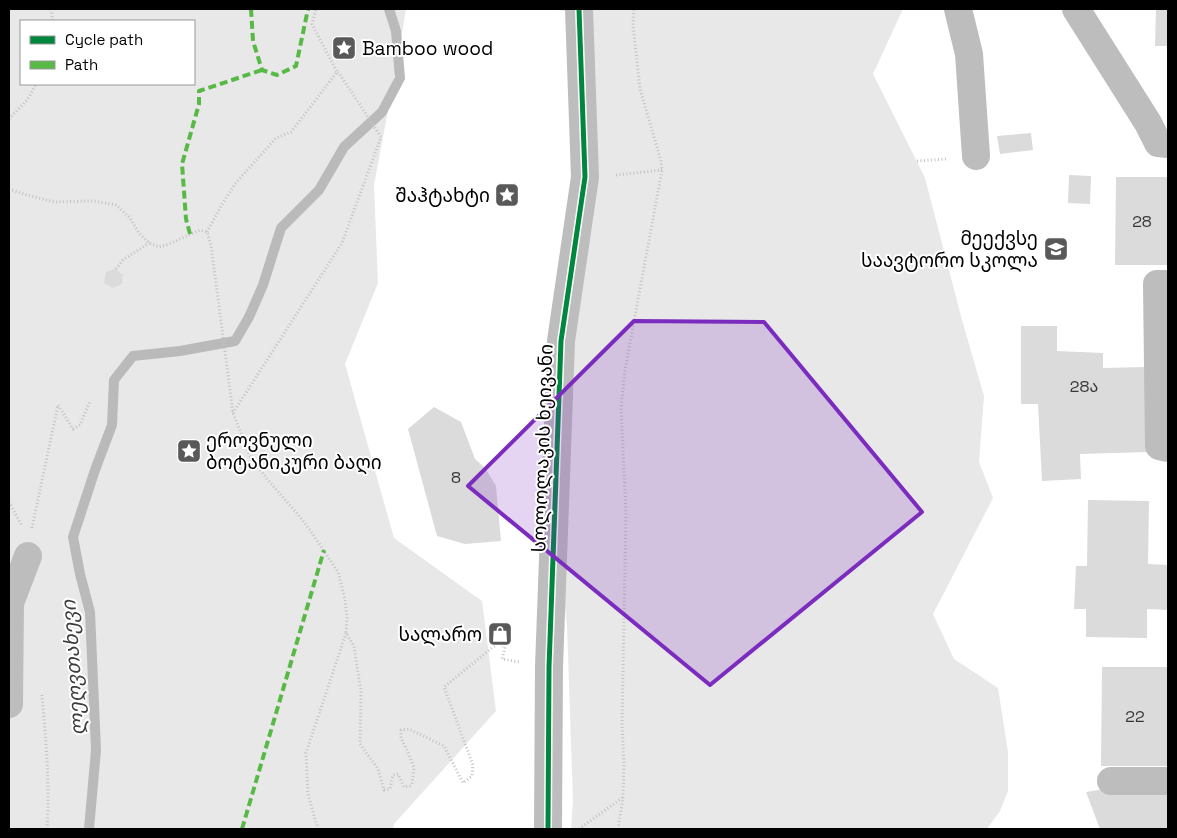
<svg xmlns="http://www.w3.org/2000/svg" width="1177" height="838" font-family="'Space Grotesk','Noto Sans Georgian',sans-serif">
  <rect width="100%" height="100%" fill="#fff"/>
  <!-- green -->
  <path fill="#e8e8e8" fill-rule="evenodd" d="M9,9H406L398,57L374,185L378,283L345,364L394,538L482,601L496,711L394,824L393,829H9ZM21,21H194V84H21Z
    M545,9H903L873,74L925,178L962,320L984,396L979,462L993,498L933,614L954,659L998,688L1008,752V791L1000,811L987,829H571L573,801L567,626L554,504L585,177L579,12Z"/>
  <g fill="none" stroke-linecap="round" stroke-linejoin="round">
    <!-- stream -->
    <path stroke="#bababa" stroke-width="10" d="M89,829L96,750L90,612L80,574L73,537L95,470L112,425L114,380L133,356L180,351L235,341L249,317L263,285L281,228L319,190L344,147L382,112L400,78L396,31L389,9"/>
  </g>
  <!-- building -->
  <path fill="#dbdbdb" d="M1156,9H1168V46H1155Z
    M1031,133L1033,150L1000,154L997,136Z
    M1069,175L1091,176L1090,204L1068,203Z
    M1116,177H1168V265H1115Z
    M115,269L123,275L122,284L113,288L104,283L106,272Z
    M1021,326H1057V351L1103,353V368L1145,367L1148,452L1080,454L1081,479L1042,481L1038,404H1021Z
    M434,407L461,422L475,459L485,468L496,486L501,541L465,544L437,536L408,429Z
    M1088,500L1149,501L1148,564L1168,565V610L1147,609V638L1086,637V609H1074L1076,566H1087Z
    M497,622L507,630L510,645L491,632Z
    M1102,667H1168V766H1101Z
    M1122,786L1168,791V829H1100L1086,792Z"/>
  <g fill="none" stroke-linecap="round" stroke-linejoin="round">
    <!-- path -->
    <path stroke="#c2c2c2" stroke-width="3" stroke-dasharray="1 2.5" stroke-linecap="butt" d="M51,9L53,21
      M9,119L28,99L36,84
      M917,161L946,159
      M616,175L662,170
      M9,189L27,195L54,202L93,201L116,205L130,218L139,233L149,243L159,247L169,244L200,230L207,232L211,245L233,413L250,456L267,479L296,512L310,530L338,572L345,599L347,617L346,633L354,646L361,692L360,744L378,769L384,790L390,789L393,775L398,774L404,787L410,786L412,784L414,768L408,752L401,738V730L409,729L444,746L463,783L472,776L473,765L444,687L498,643L505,647L502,659L519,662
      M207,232L221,206L235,184L276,138L291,132L337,72L312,24L316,9
      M116,269L123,260L149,243
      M233,413L342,243L381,137L339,73L337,72
      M9,502L22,526
      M32,528L58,405L73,429L80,425L90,401
      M42,695C46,740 50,785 47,829
      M318,829L308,794L306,753L346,633
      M579,829L622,798
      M618,829L623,798L624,764L622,725L626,513L621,408L625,370L662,170L661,161L640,89L633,25L634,9"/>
    <!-- minor -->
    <path stroke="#bdbdbd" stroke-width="28" d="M958,9L969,54L976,156
      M1076,9L1148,123L1158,143L1168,144
      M1168,284H1157L1159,446L1168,448
      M9,704L10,603L28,556
      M1111,781H1168
      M548,829L549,667L561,341L585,177L579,9"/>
    <!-- quiet -->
    <path stroke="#58b947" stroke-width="4" stroke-dasharray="8 4" stroke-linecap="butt" d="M251,9L253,41L262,70L277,75L296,66L308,9
      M190,234L186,219L182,164L199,104V91L262,70
      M242,829L324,550"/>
    <defs>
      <path id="cycleway" d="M548,829L549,667L561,341L585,177L579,9"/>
    </defs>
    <!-- cycleway casing -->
    <use href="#cycleway" stroke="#fff" stroke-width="8"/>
    <!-- cycleway -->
    <use href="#cycleway" stroke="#00873e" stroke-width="5"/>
  </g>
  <!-- marked area -->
  <path fill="#7b2cbf" fill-opacity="0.2" stroke="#7b2cbf" stroke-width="4" stroke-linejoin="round" d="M634,321L764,322L922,512L710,685L468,486Z"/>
  <!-- icons -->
  <defs>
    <symbol id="sight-square" viewBox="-11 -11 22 22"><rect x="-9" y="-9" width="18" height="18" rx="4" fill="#595959" stroke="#fff"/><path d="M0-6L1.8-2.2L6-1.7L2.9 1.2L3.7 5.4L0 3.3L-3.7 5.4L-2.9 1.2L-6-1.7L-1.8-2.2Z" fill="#fff"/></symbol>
    <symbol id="school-square" viewBox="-11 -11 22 22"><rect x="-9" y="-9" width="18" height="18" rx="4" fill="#595959" stroke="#fff"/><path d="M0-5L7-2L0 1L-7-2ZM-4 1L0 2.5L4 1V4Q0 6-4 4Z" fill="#fff"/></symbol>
    <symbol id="shop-square" viewBox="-11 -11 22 22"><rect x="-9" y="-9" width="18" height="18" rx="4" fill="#595959" stroke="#fff"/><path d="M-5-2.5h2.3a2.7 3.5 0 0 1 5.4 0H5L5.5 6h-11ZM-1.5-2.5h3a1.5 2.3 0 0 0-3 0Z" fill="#fff"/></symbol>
  </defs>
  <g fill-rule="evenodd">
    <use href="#sight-square" x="330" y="34" width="28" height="28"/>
    <use href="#sight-square" x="493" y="181" width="28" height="28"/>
    <use href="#school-square" x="1042" y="235" width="28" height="28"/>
    <use href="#sight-square" x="175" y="437" width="28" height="28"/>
    <use href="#shop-square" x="486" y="620" width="28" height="28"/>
  </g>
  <g text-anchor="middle" stroke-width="4" stroke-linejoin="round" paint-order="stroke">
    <!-- number labels -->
    <g font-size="16" fill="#373737">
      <text x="1142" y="227">28</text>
      <text x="1084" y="392">28ა</text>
      <text x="456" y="483">8</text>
      <text x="1135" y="722">22</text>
    </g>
    <!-- poi labels -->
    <g font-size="19" fill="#000" stroke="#fff" text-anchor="end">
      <text x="362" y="55" text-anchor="start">Bamboo wood</text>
      <text x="490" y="202">შაჰტახტი</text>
      <text x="1038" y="245">მეექვსე<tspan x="1038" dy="22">საავტორო სკოლა</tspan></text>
      <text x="206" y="447" text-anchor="start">ეროვნული<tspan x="206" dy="22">ბოტანიკური ბაღი</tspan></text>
      <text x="482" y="641">სალარო</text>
    </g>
    <!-- street labels -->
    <g font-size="19" fill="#000" stroke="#fff">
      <text transform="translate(542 448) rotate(-88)" y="7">სოლოლაკის ხეივანი</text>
    </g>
    <!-- water labels -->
    <g font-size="20" font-style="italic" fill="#3d3d3d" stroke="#fff">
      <text transform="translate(73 668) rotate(-94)" y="7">ლეღვთახევი</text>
    </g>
  </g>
  <!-- border -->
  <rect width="1177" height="838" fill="none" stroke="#000000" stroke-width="20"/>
  <!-- legend -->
  <rect x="20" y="20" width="175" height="65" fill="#ffffff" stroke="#999999"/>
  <rect x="30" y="36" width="25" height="8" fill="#00873e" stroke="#999999"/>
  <text x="65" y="45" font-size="15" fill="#000000">Cycle path</text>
  <rect x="30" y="61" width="25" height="8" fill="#58b947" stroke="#999999"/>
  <text x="65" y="70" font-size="15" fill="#000000">Path</text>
</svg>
